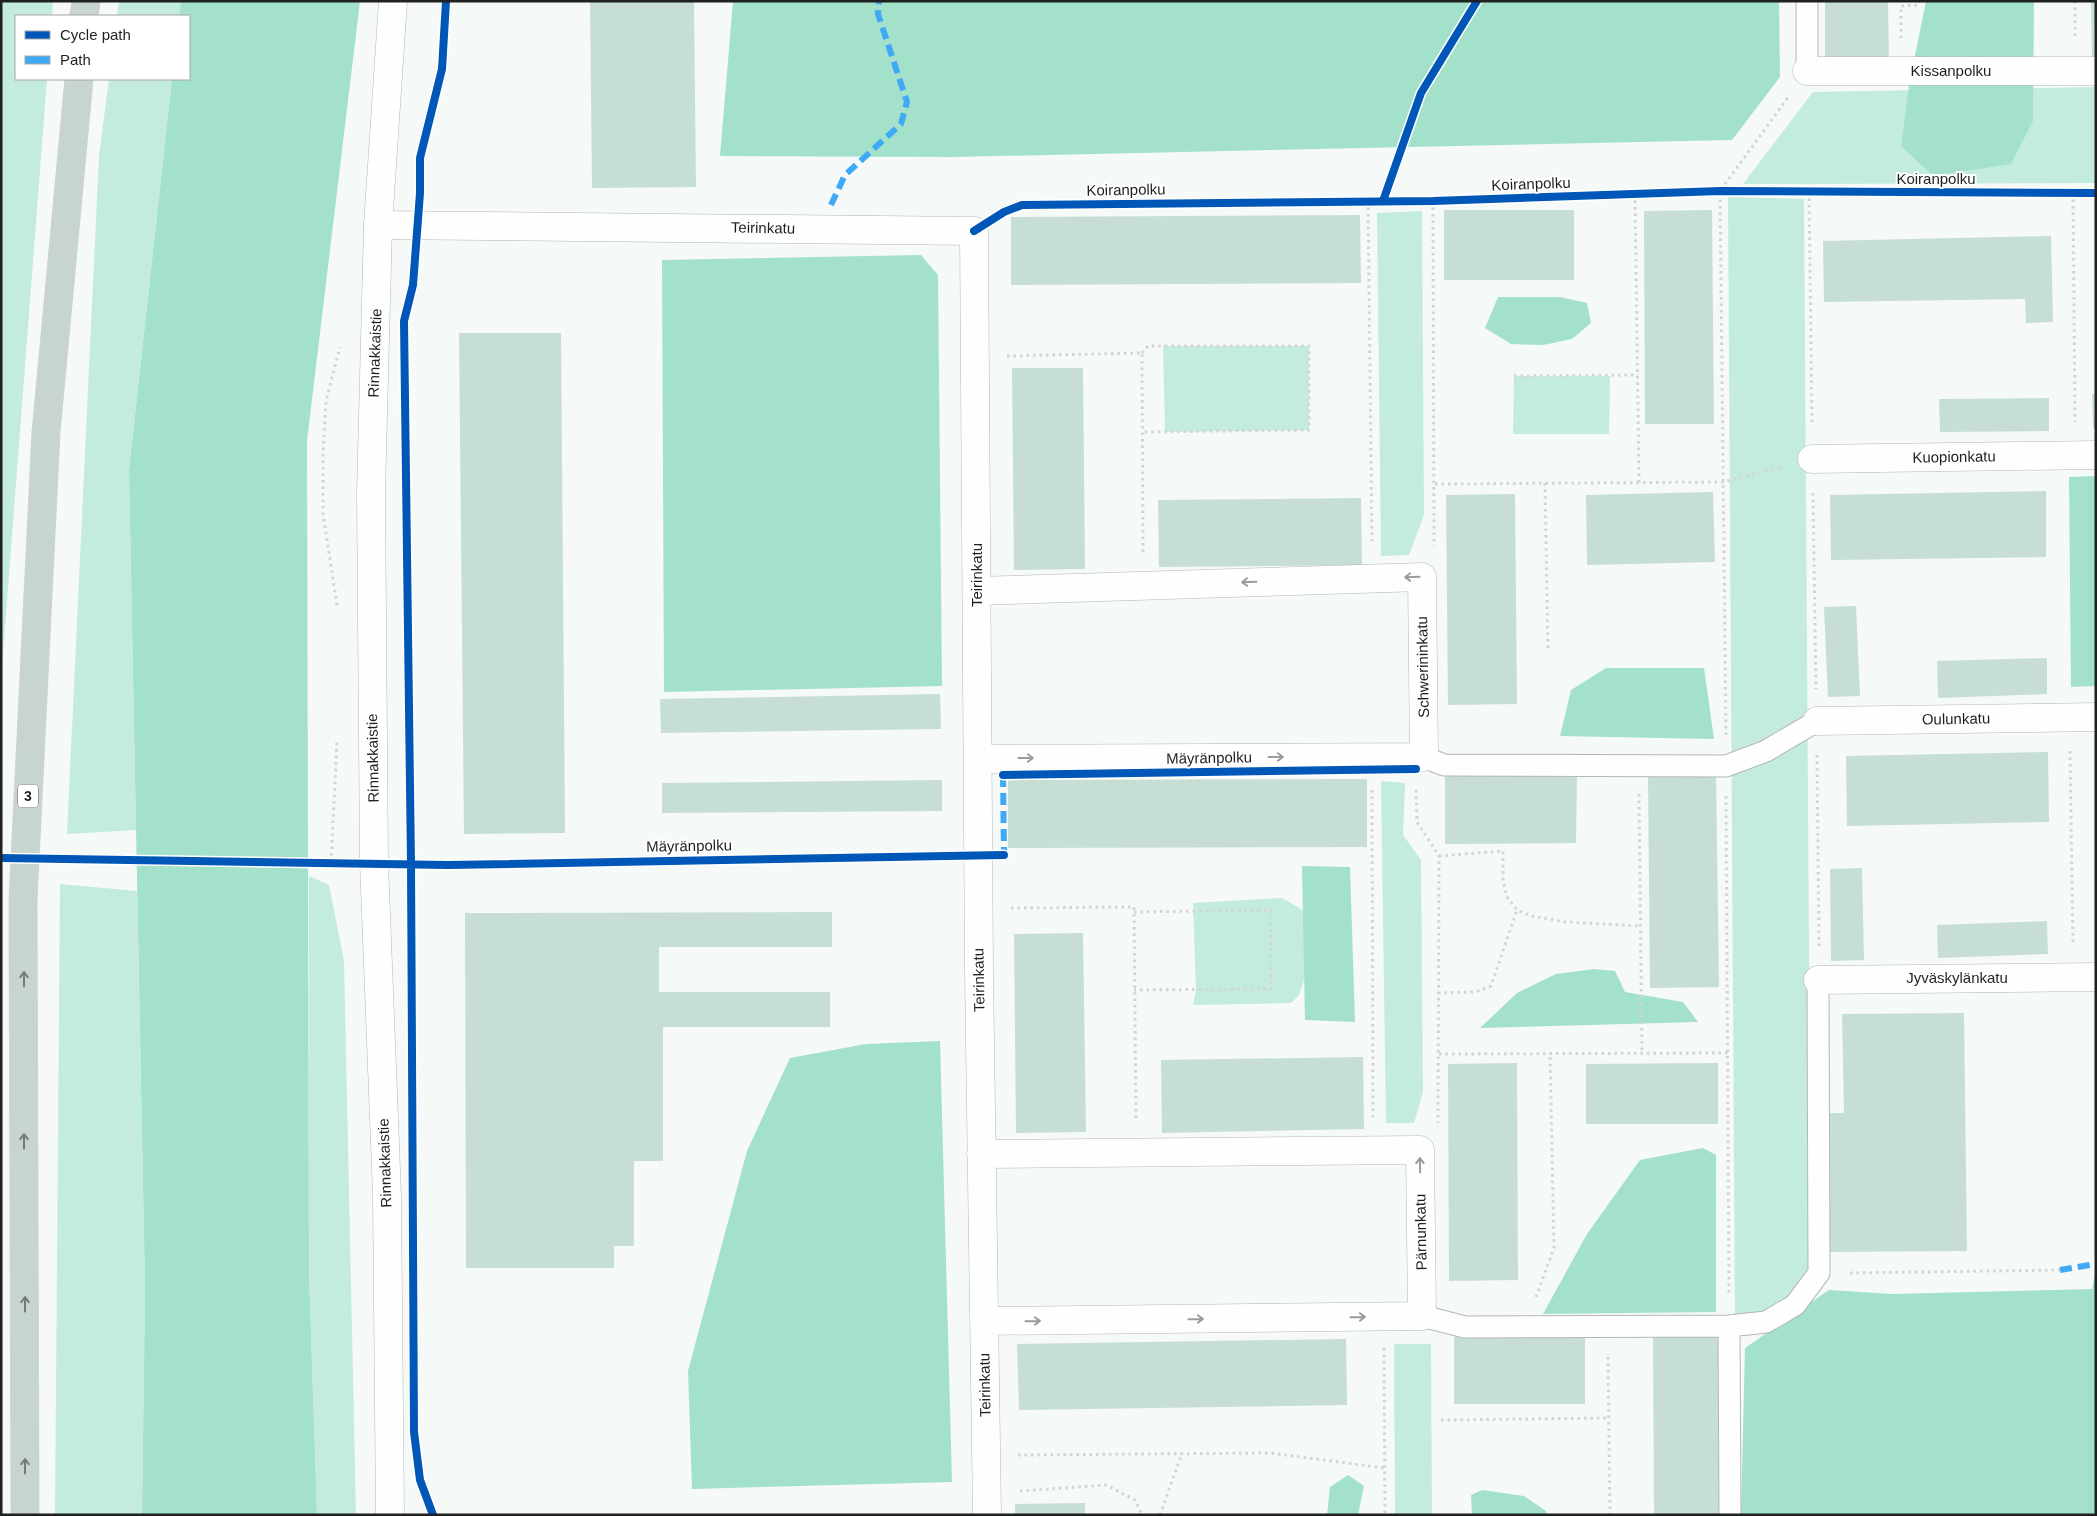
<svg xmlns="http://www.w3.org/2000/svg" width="2097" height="1516" font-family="Helvetica,sans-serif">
  <rect width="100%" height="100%" fill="#f5f9f7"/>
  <!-- green -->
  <path fill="#c4ecdc" d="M1,1H53L52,16H16V79H47L1,679Z
    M119,1H181L179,16H117Z
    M109,79H172L129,470L136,830L67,834L99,156Z
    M2096,87V183L1743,184L1813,92Z
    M1728,197L1804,199L1811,1253L1806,1280L1778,1308L1735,1320Z
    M1422,211L1424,515L1409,555L1381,556L1377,213Z
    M1163,346H1309V430L1165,432Z
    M1514,376H1610L1609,434H1513Z
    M1381,781L1405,783L1403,835L1421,860L1423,1092L1414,1123H1386Z
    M309,876L329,885L344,961L356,1515H317L309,1272Z
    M60,884L137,891L145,1289L142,1515H55Z
    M1282,898L1311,915L1316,944L1299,995L1291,1003L1193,1005L1196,990L1193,903Z
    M1394,1344H1431L1432,1515H1395Z"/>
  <!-- forest -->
  <path fill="#a4e1cb" d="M181,1H360L307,441L309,1272L317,1515H142L145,1289L129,470L172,79H189V16H179Z
    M733,1H1779L1780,77L1732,140L954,157L720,156Z
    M1926,1H2034L2033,121L2011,164L1933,176L1901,146L1909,85Z
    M921,255L938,275L942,686L664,692L662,260Z
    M1498,297H1560L1587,303L1591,323L1572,339L1543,345L1511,344L1485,328Z
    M2096,476V686L2071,687L2069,477Z
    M1606,668H1704L1714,739L1560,736L1571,690Z
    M1302,866L1350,867L1355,1022L1305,1020Z
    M1594,969L1615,971L1625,992L1683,1002L1698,1022L1480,1028L1517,993L1556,974Z
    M940,1041L952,1482L692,1489L688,1371L747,1151L790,1058L866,1044Z
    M1703,1148L1716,1155V1312L1543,1314L1587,1234L1640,1160Z
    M2096,1271V1515H1741L1745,1348L1829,1290L1892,1294L2092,1289Z
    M1348,1475L1364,1486L1358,1515H1327L1330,1487Z
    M1482,1490L1524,1496L1546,1511V1515H1472L1471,1495Z"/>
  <!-- building -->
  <path fill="#c7ded5" d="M590,1H694L696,187L592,188Z
    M1825,1H1888L1889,64L1825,65Z
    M2091,1H2096V61H2092Z
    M1444,210H1574V280H1444Z
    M1712,210L1714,424H1645L1644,211Z
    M1360,215L1361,283L1011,285V217Z
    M2051,236L2053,322L2026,323L2025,299L1824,302L1823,241Z
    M459,333H561L565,833L464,834Z
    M1012,368H1083L1085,569L1014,570Z
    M2092,394H2096V429H2093Z
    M2049,398V431L1940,432L1939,399Z
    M2046,491V557L1831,560L1830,495Z
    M1713,492L1715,562L1587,565L1586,495Z
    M1515,494L1517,704L1448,705L1446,495Z
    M1361,498L1362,565L1159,567L1158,500Z
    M1856,606L1860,696L1828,697L1824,607Z
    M2047,658V694L1938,698L1937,661Z
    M940,694L941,729L661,733L660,699Z
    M2048,752L2049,822L1847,826L1846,756Z
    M1445,774H1577L1576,843L1445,844Z
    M1716,775L1719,987L1650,988L1648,776Z
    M1367,779V847L1008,848V780Z
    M942,780V811L662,813V783Z
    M1862,868L1864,960L1831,961L1830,869Z
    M832,912V947H659V992H830V1027H663V1161H634V1246H614V1268H466L465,913Z
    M2047,921L2048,954L1938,958L1937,925Z
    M1083,933L1086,1132L1016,1133L1014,934Z
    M1964,1013L1967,1251L1828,1252L1827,1113H1844L1842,1014Z
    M1363,1057L1364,1129L1162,1133L1161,1060Z
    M1517,1063L1518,1280L1449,1281L1448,1064Z
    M1718,1063V1124H1586V1064Z
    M1653,1336H1720L1721,1515H1654Z
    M1454,1337L1585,1338V1404H1454Z
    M1346,1339L1347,1405L1019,1410L1017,1344Z
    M1085,1503V1515H1015V1504Z"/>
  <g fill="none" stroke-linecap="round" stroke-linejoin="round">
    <defs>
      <path id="service" d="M1807,1V71
        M1424,757L1444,765L1726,766L1766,751L1817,721
        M1422,1316L1465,1327L1729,1326L1766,1322L1795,1305L1819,1273L1818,980
        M1729,1326L1730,1515"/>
      <path id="minor" d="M1807,71H2096
        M378,225L974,231L979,973L987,1515
        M1812,459L2096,455
        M977,591L1422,577L1424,757L978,759
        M1817,721L2096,717
        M1818,980L2096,977
        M981,1154L1420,1150L1422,1316L985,1321"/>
      <path id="tertiary" d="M390,1515L387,1195L374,863L371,493L378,225L393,1"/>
      <path id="motorway" d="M84,16L86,1
        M25,1515L23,900L46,432L79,79"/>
    </defs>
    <!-- service casing -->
    <use href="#service" stroke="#b4b7b6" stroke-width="23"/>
    <!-- minor casing -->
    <use href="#minor" stroke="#b4b7b6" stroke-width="29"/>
    <!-- tertiary casing -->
    <use href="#tertiary" stroke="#b4b7b6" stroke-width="29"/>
    <!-- motorway casing -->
    <use href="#motorway" stroke="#d3d5d4" stroke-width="29"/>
    <!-- path -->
    <path stroke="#d3d4d3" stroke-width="3" stroke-dasharray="2.5 4" stroke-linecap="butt" d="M2075,1V38
      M1901,38V6L1919,5V1
      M1809,192L1812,426
      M2073,193L2075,422
      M1635,194L1639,483
      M1368,201L1372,545
      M1433,201L1434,546
      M1001,214L1022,205L1433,201L1720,191L2096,193
      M1142,353L1148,346H1309V430L1142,432
      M1007,356L1142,353L1143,552
      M1514,376L1638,375
      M1545,483L1548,652
      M1435,484L1723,482L1780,467
      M1813,493L1816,689
      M337,605L323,514V455L326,401L340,347
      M1726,735L1720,191L1789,96
      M2070,751L2073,945
      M1817,755L1819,946
      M1372,790L1373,1118
      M1416,790L1417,822L1439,856L1438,1123
      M1639,794L1642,1053
      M1726,796L1729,1295
      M1439,856L1503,851V880L1507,897L1517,910L1531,916L1566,922L1640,926
      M331,862L337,741
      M1011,908L1134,907L1136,1121
      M1134,912L1271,910V989L1134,990
      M1438,993L1475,992L1491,986L1517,910
      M1439,1054L1728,1053
      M1850,1273L2060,1270
      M1536,1297L1554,1248L1550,1054
      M1384,1348L1385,1515
      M1608,1357L1610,1515
      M1441,1420L1609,1418
      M1018,1455L1270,1453L1385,1468
      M1020,1491L1106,1485L1135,1500L1142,1515
      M1160,1515L1182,1453"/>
    <!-- service -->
    <use href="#service" stroke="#fefefe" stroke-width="21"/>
    <!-- minor -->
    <use href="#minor" stroke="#fefefe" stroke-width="28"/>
    <!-- tertiary -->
    <use href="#tertiary" stroke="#fefefe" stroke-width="28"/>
    <!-- motorway -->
    <use href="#motorway" stroke="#c7d4cf" stroke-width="28"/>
    <!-- quiet -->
    <path stroke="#3fa9f5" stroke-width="6" stroke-dasharray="12 6" stroke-linecap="butt" d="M831,205L845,175L901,124L907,102L878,14L879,1
      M1003,775L1004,855
      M2060,1270L2096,1264"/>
    <defs>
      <path id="cycleway" d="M1383,201L1421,93L1477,1
        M974,231L1004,212L1022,205L1433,201L1720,191L2096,193
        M1003,775L1416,769
        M1,858L448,865L1004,855
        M433,1515L420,1480L414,1432L411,864L404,321L413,285L420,193V158L442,69L446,1"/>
    </defs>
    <!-- cycleway casing -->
    <use href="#cycleway" stroke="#fff" stroke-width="11"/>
    <!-- cycleway -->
    <use href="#cycleway" stroke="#0057b8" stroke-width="8"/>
  </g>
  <!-- one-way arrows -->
  <defs><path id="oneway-shaft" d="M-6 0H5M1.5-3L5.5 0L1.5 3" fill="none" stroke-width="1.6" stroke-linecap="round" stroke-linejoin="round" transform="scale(1.25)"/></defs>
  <g stroke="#9a9b9a">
    <use href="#oneway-shaft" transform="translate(1412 577) rotate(178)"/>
    <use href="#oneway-shaft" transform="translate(1249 582) rotate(178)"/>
    <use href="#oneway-shaft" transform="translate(1276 757)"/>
    <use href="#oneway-shaft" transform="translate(1026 758)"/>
    <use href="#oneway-shaft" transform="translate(1420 1165) rotate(-91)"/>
    <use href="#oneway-shaft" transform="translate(1358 1317) rotate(-1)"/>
    <use href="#oneway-shaft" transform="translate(1196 1319) rotate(-1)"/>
    <use href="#oneway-shaft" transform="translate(1033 1321) rotate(-1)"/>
  </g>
  <g stroke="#737a78">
    <use href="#oneway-shaft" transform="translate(24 979) rotate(-90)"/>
    <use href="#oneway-shaft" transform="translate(24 1141) rotate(-90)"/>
    <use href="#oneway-shaft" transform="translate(25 1304) rotate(-90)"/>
    <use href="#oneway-shaft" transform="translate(25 1466) rotate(-90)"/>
  </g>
  <g text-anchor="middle" stroke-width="4" stroke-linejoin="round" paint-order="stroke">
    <!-- shield labels -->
    <rect fill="#fff" stroke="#626463" stroke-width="1" x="18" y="784.5" width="20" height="23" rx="4"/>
    <g font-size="14" font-weight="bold" fill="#1f2120">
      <text x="28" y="801">3</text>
    </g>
    <!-- street labels -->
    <g font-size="15" fill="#1f2120" stroke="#fff">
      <text x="1951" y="76">Kissanpolku</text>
      <text x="1936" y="184">Koiranpolku</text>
      <text transform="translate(1531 184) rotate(-2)" y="5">Koiranpolku</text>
      <text transform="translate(1126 190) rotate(-1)" y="5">Koiranpolku</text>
      <text transform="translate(763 228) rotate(1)" y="5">Teirinkatu</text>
      <text transform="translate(375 353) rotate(-88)" y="5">Rinnakkaistie</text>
      <text transform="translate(1954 457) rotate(-1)" y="5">Kuopionkatu</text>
      <text transform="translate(977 575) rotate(-90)" y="5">Teirinkatu</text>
      <text transform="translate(1423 667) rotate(-91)" y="5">Schwerininkatu</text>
      <text transform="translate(1956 719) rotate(-1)" y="5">Oulunkatu</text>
      <text transform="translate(373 758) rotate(-91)" y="5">Rinnakkaistie</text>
      <text transform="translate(1209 758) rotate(-1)" y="5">Mäyränpolku</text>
      <text transform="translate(689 846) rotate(-1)" y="5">Mäyränpolku</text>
      <text x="1957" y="983">Jyväskylänkatu</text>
      <text transform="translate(979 980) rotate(-91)" y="5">Teirinkatu</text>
      <text transform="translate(385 1163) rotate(-92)" y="5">Rinnakkaistie</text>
      <text transform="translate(1421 1232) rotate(-91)" y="5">Pärnunkatu</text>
      <text transform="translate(985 1385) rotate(-91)" y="5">Teirinkatu</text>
    </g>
  </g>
  <!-- border -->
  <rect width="2097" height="1516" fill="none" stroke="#1f2120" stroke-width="5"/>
  <!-- legend -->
  <rect x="15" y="15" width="175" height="65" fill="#ffffff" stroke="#a5a6a6"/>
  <rect x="25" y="31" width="25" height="8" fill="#0057b8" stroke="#a5a6a6"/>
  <text x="60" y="40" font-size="15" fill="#1f2120">Cycle path</text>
  <rect x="25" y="56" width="25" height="8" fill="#3fa9f5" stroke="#a5a6a6"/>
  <text x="60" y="65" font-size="15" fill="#1f2120">Path</text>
</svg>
